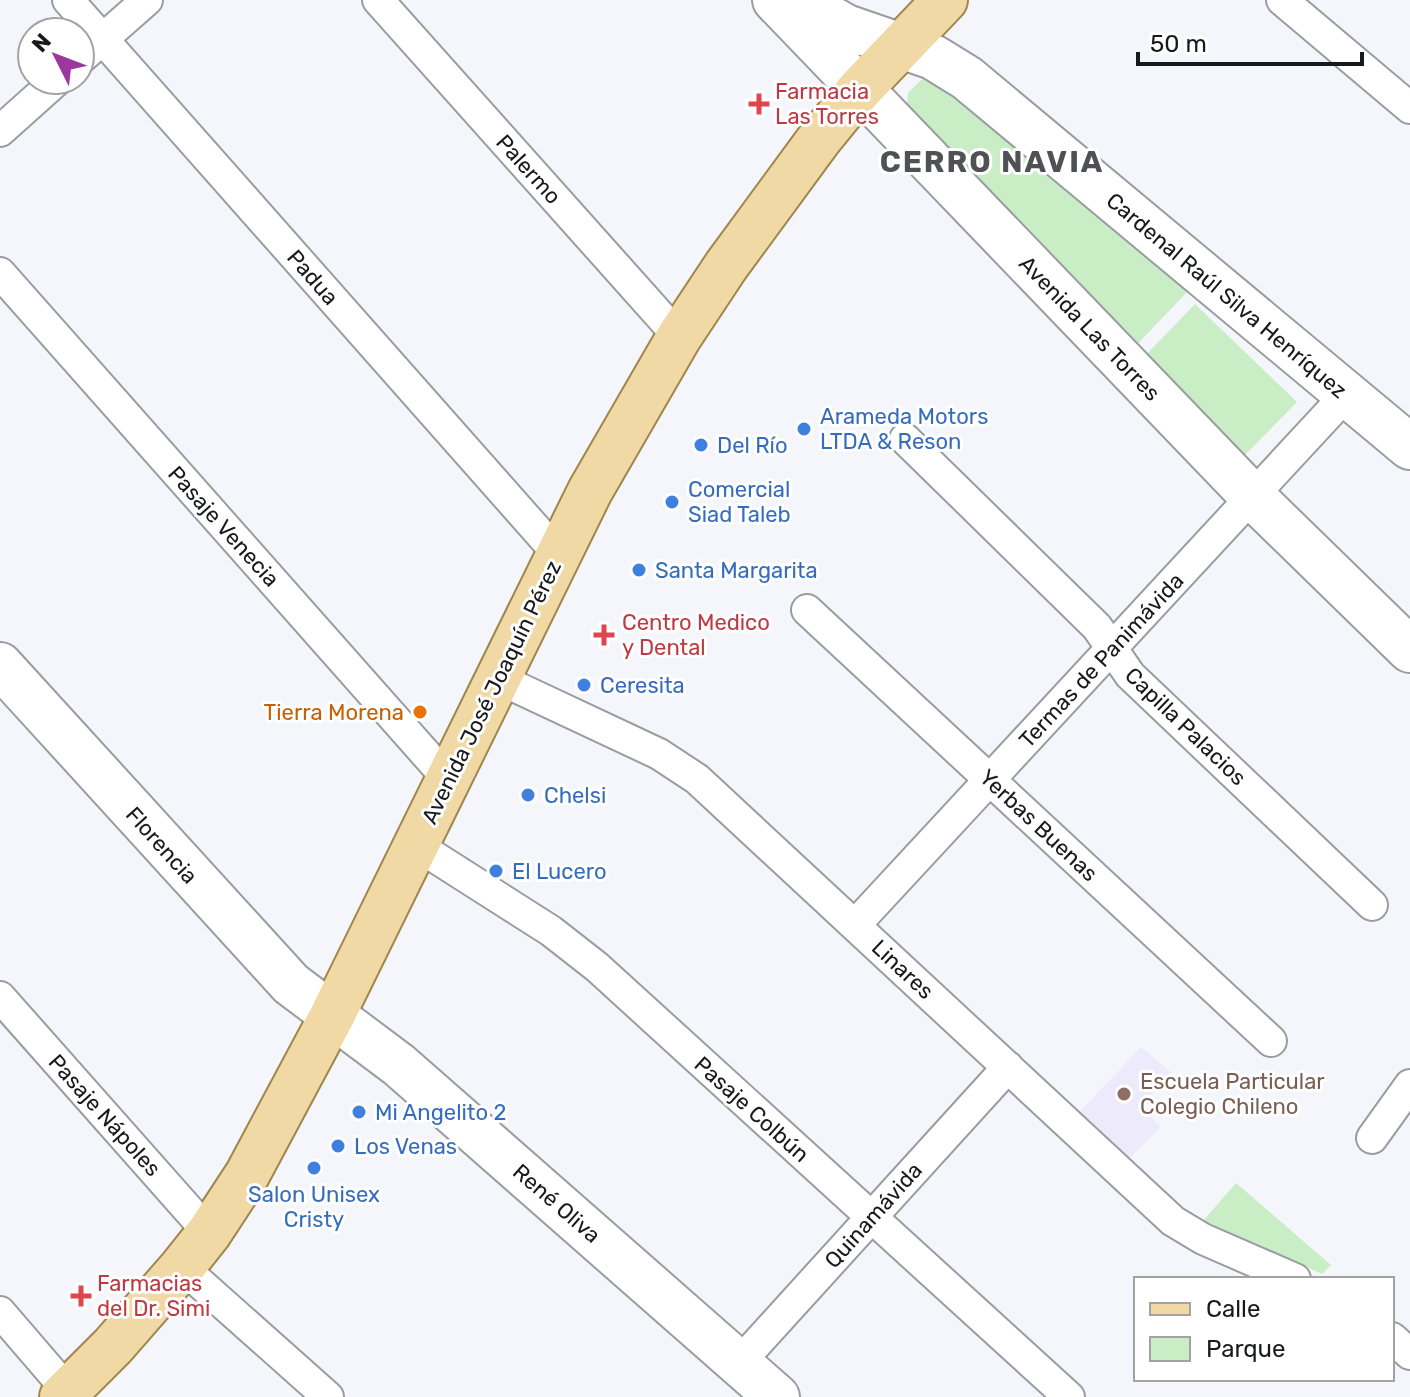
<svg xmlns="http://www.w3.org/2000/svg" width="1410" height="1397" font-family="Rubik,sans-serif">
  <rect width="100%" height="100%" fill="#f4f6fb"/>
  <!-- education -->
  <path fill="#edeafb" d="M1141,1047L1172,1073L1141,1105L1160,1127L1128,1160L1076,1116Z"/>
  <!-- green -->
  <path fill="#c9eec6" d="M924,77L953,92L1187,292L1130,352L906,118L908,93Z
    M1195,304L1297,402L1242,458L1141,360Z
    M1236,1183L1331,1265L1322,1274L1203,1221Z"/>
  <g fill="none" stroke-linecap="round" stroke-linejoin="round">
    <defs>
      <path id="street" d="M68,0L559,555
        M378,0L679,337
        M1282,0L1410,108
        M80,59L147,0
        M0,131L57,80
        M0,273L448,779
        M905,439L1097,627L1130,675L1372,905
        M807,610L1271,1041
        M497,678L659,754L697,779L1173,1221L1203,1239L1295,1279
        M416,845L551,931L597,967L1069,1397
        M855,925L1347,394
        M0,997L209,1233
        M1372,1138L1410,1085
        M182,1267L328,1397
        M0,1312L68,1391
        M1392,1338L1410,1354
        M739,1363L1008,1067"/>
      <path id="secondary" d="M775,0L1253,497L1410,650
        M798,0L846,27L933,57L967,78L1410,447
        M0,665L291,984L399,1065L777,1397"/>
      <path id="primary" d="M62,1397L113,1346L182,1267L209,1233L247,1175L332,1016L590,491L679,337L726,266L820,138L860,89L945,0"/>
    </defs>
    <!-- street casing -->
    <use href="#street" stroke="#9a9ca0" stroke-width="34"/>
    <!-- secondary casing -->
    <use href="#secondary" stroke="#9a9ca0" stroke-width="48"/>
    <!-- primary casing -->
    <use href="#primary" stroke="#9e864c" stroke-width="48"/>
    <!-- street -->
    <use href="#street" stroke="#fff" stroke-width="30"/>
    <!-- secondary -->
    <use href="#secondary" stroke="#fff" stroke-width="44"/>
    <!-- primary -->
    <use href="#primary" stroke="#f0d9a4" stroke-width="44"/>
  </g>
  <!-- markers -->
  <g fill="#e0444e" stroke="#fff" stroke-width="3">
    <path d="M755 92h8v8h8v8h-8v8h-8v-8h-8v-8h8z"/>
    <path d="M600 623h8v8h8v8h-8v8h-8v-8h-8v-8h8z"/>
    <path d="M77 1284h8v8h8v8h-8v8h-8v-8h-8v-8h8z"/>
  </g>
  <g fill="#3f7fe0" stroke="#fff" stroke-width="3">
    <circle cx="804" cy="429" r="8"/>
    <circle cx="701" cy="445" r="8"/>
    <circle cx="672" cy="502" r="8"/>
    <circle cx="639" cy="570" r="8"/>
    <circle cx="584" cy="685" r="8"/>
    <circle cx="528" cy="795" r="8"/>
    <circle cx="496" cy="871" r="8"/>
    <circle cx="359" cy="1112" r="8"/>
    <circle cx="338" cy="1146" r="8"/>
    <circle cx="314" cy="1168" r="8"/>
  </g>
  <circle fill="#e8710a" stroke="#fff" stroke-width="3" cx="420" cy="712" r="8"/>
  <circle fill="#8d6e63" stroke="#fff" stroke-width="3" cx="1124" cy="1094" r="8"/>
  <g text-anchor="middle" stroke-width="6" stroke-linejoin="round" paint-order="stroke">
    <!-- health labels -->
    <g font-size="22" fill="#be3a42" stroke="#fff" text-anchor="start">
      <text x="775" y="99">Farmacia<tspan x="775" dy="25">Las Torres</tspan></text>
      <text x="622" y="630">Centro Medico<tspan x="622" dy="25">y Dental</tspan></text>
      <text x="97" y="1291">Farmacias<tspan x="97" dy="25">del Dr. Simi</tspan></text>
    </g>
    <!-- street labels -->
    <g font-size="22" fill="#18191a" stroke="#fff">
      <text transform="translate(529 169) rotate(48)" y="8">Palermo</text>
      <text transform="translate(313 277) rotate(49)" y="8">Padua</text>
      <text transform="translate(1227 295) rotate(40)" y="8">Cardenal Raúl Silva Henríquez</text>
      <text transform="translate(1090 328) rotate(46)" y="8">Avenida Las Torres</text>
      <text transform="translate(224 526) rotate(48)" y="8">Pasaje Venecia</text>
      <text transform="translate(1101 660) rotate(-47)" y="8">Termas de Panimávida</text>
      <text transform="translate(491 692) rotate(-64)" y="8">Avenida José Joaquín Pérez</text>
      <text transform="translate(1186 726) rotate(44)" y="8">Capilla Palacios</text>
      <text transform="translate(1039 825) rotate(43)" y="8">Yerbas Buenas</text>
      <text transform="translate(162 845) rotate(48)" y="8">Florencia</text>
      <text transform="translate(903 969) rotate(43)" y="8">Linares</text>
      <text transform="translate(752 1109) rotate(42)" y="8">Pasaje Colbún</text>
      <text transform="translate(105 1115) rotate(48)" y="8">Pasaje Nápoles</text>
      <text transform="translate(557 1203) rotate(41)" y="8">René Oliva</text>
      <text transform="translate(873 1215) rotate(-48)" y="8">Quinamávida</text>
    </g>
    <!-- shop labels -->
    <g font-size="22" fill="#366cbe" stroke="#fff" text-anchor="start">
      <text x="820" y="424">Arameda Motors<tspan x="820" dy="25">LTDA &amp; Reson</tspan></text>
      <text x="717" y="453">Del Río</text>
      <text x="688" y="497">Comercial<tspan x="688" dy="25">Siad Taleb</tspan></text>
      <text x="655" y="578">Santa Margarita</text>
      <text x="600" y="693">Ceresita</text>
      <text x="544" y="803">Chelsi</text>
      <text x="512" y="879">El Lucero</text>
      <text x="375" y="1120">Mi Angelito 2</text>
      <text x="354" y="1154">Los Venas</text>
      <text x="314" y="1202" text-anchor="middle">Salon Unisex<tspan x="314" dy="25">Cristy</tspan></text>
    </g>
    <!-- food labels -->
    <g font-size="22" fill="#c56008" stroke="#fff" text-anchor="end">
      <text x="404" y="720">Tierra Morena</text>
    </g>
    <!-- education labels -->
    <g font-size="22" fill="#785e54" stroke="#fff" text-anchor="start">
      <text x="1140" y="1089">Escuela Particular<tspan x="1140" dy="25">Colegio Chileno</tspan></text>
    </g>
    <!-- district labels -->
    <g font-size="30" font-weight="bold" letter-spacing="2" fill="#4f5154" stroke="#fff">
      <text x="992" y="172">CERRO NAVIA</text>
    </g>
  </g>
  <!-- legend -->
  <rect x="1134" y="1277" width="260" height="104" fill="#ffffff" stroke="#a3a3a3" stroke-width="2"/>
  <rect x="1150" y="1303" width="40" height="12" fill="#f0d9a4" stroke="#a3a3a3" stroke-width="2"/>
  <text x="1206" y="1317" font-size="24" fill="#18191a">Calle</text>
  <rect x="1150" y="1337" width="40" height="24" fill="#c9eec6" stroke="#a3a3a3" stroke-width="2"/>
  <text x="1206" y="1357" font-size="24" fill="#18191a">Parque</text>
  <!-- north arrow -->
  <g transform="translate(56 56) rotate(312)"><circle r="38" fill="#ffffff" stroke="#a3a3a3" stroke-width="2"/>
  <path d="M0-6L14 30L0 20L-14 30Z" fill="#9b389e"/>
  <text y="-12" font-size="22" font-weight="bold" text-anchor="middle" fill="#18191a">N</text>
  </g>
  <!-- scale -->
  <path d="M1138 52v12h224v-12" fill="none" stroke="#18191a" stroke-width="4"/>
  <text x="1150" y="52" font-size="24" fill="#18191a" stroke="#ffffff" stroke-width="6" paint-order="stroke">50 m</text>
</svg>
